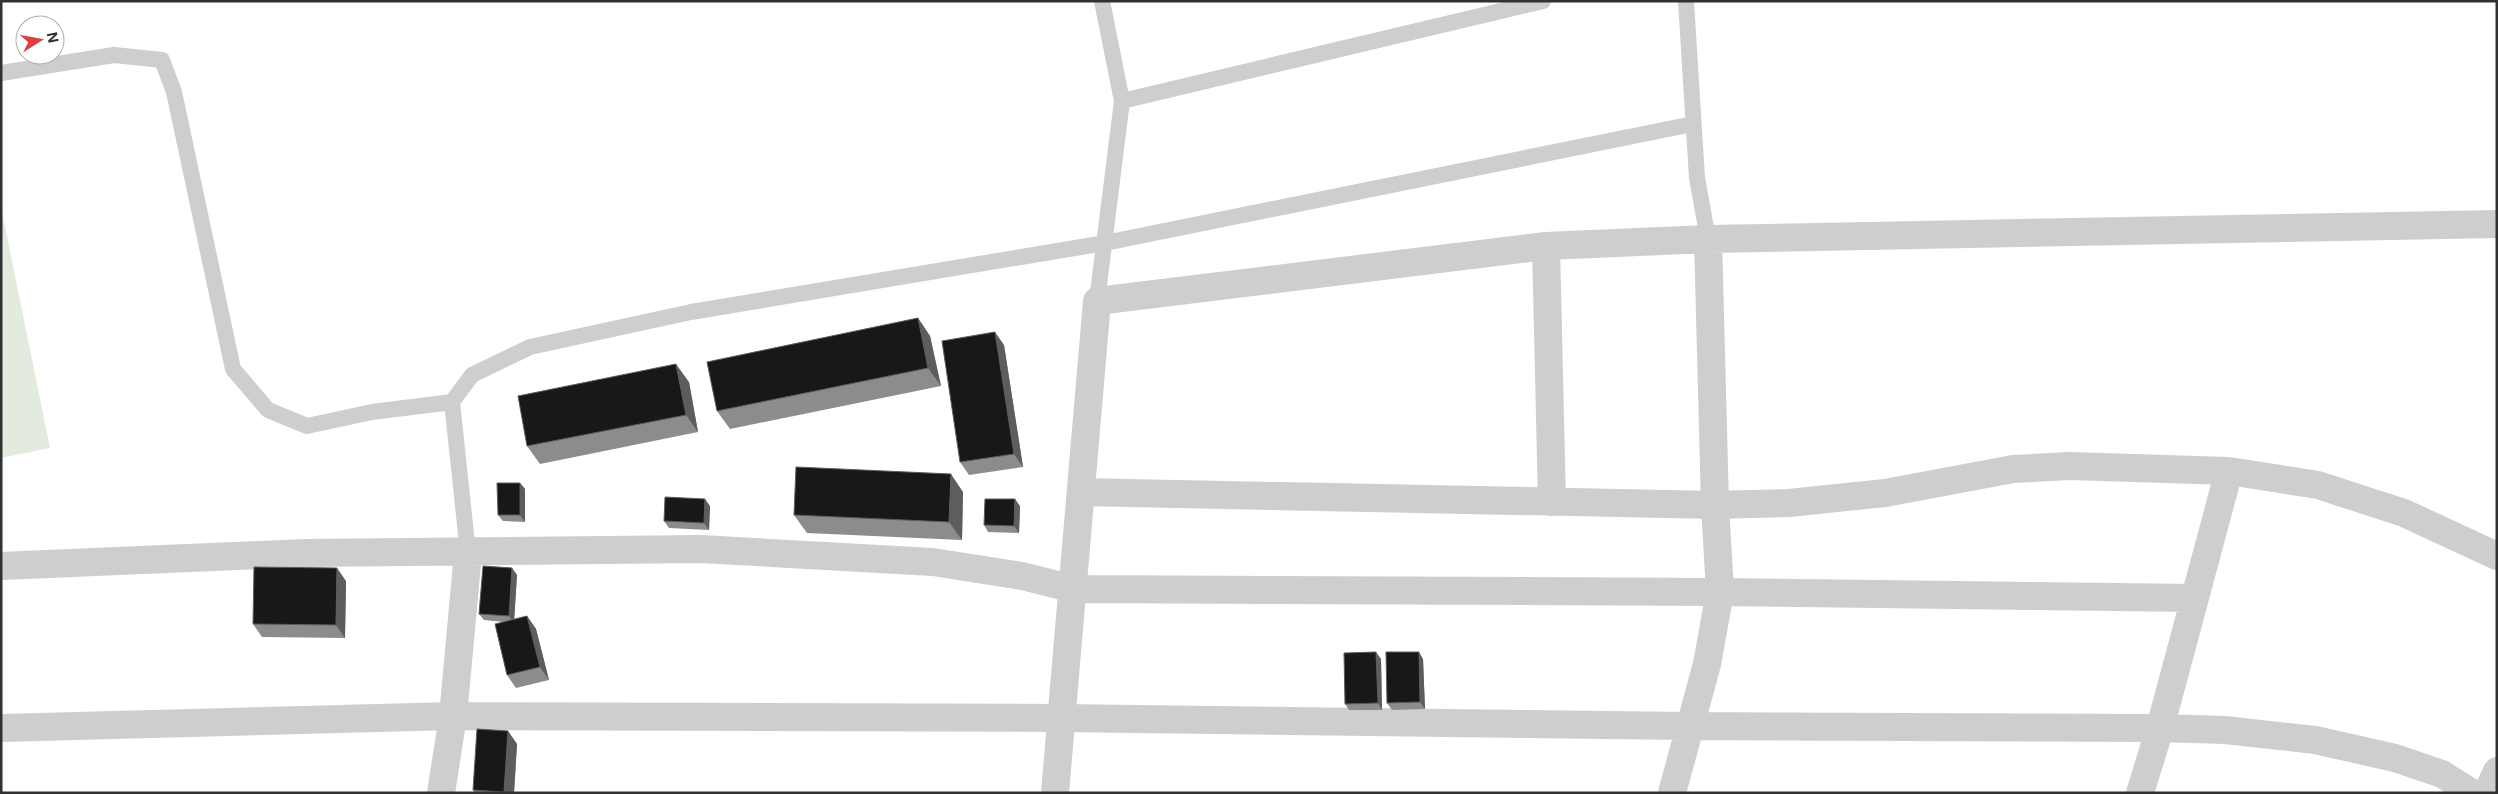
<svg xmlns="http://www.w3.org/2000/svg" width="2498" height="794" font-family="Inter,sans-serif">
  <rect width="100%" height="100%" fill="#fff"/>
  <!-- green -->
  <path fill="#e3eade" d="M1,207L50,448L1,458Z"/>
  <g fill="none" stroke-linecap="round" stroke-linejoin="round">
    <!-- service -->
    <path stroke="#cecece" stroke-width="16" d="M1686,1L1697,178L1708,239
      M1,73L114,55L162,60L174,92L233,369L268,410L307,426L372,412L452,402
      M1122,101L1543,1
      M1097,301L1122,101L1102,1
      M468,553L452,402L472,375L530,347L691,312L1105,243L1693,124"/>
    <!-- minor -->
    <path stroke="#cecece" stroke-width="28" d="M1546,246L1552,502
      M1081,492L1715,505L1789,503L1885,493L2013,469L2070,466L2229,471L2318,485L2404,513L2497,556
      M1,566L306,553L701,549L933,562L1022,576L1074,589L1720,592L2195,598
      M1,728L453,716L1060,718L1689,726L2160,728L2225,730L2315,740L2395,758L2442,774L2472,793
      M441,793L453,716L468,553
      M1055,793L1097,301L1546,246L1708,239L2497,224
      M1672,793L1707,664L1720,592L1715,505L1708,239
      M2140,793L2160,728L2229,471
      M2487,793L2497,771"/>
  </g>
  <!-- wall -->
  <path fill="#8c8c8c" d="M918,318L930,336L941,386L730,429L717,411Z
    M1004,345L1023,467L969,475L960,462Z
    M689,382L698,432L540,464L527,446Z
    M520,483L525,489V522L503,521L498,515Z
    M963,492L962,540L807,533L794,515Z
    M710,506L709,530L669,528L664,521Z
    M1020,506L1019,533L988,532L984,525Z
    M512,568L517,575L514,619L527,616L536,629L549,680L516,688L507,675L504,622L484,620L479,614Z
    M346,581L345,638L262,637L253,624Z
    M1381,659L1382,710H1349L1345,704Z
    M1423,659L1425,709L1392,710L1387,703Z
    M508,731L517,744L514,793H475L473,790Z"/>
  <!-- shaded-wall -->
  <path fill="#5d5d5d" d="M918,318L930,336L941,386L928,368Z
    M995,332L1004,345L1023,467L1014,454Z
    M676,364L689,382L698,432L686,415Z
    M951,474L963,492L962,540L949,522Z
    M520,483L525,489V522L520,515Z
    M705,499L710,506L709,530L704,523Z
    M1015,499L1020,506L1019,533L1014,526Z
    M337,568L346,581L345,638L336,625Z
    M512,568L517,575L514,623L509,616Z
    M527,616L536,629L549,680L540,667Z
    M1376,652L1381,659L1382,710L1378,703Z
    M1419,652L1423,659L1425,709L1420,702Z
    M508,731L517,744L514,793H504V792Z"/>
  <!-- building -->
  <path fill="#181818" stroke="#5d5d5d" d="M918,318L928,368L717,411L707,362Z
    M995,332L1014,454L960,462L942,341Z
    M676,364L686,415L527,446L518,396Z
    M796,467L951,474L949,522L794,515Z
    M497,483H520V515H498Z
    M665,497L705,499L704,523L664,521Z
    M985,499H1015L1014,526L984,525Z
    M483,566L512,568L509,616L479,614Z
    M254,567L337,568L336,625L253,624Z
    M527,616L540,667L507,675L495,624Z
    M1376,652L1378,703L1345,704L1344,653Z
    M1386,652H1419L1420,702L1387,703Z
    M477,729L508,731L504,792L473,790Z"/>
  <!-- border -->
  <rect width="2498" height="794" fill="none" stroke="#313131" stroke-width="5"/>
  <!-- north arrow -->
  <g transform="translate(40 40) rotate(79)"><circle r="24" fill="#ffffff" stroke="#adadad"/>
  <path d="M0-4L9 19L0 12L-9 19Z" fill="#db4142"/>
  <text y="-8" font-size="14" font-weight="bold" text-anchor="middle" fill="#313131">N</text>
  </g>
</svg>
